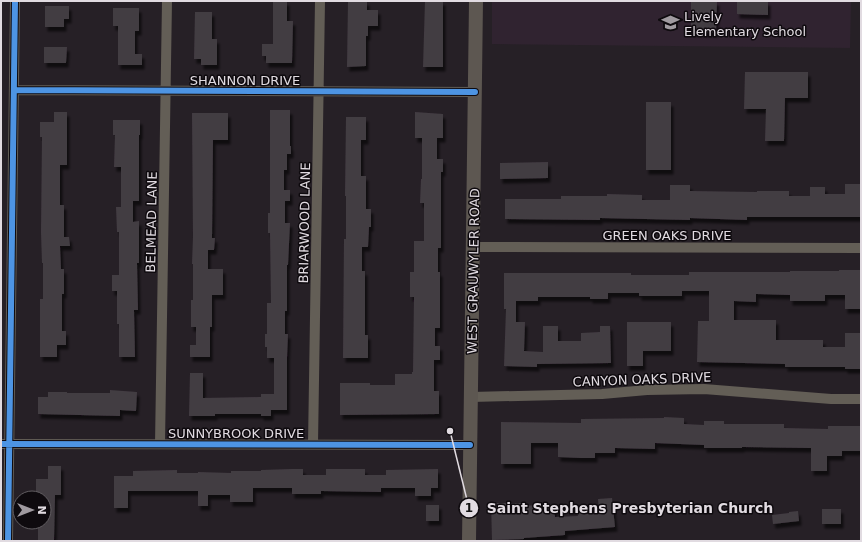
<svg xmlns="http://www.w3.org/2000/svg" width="862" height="542" font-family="'DejaVu Sans',sans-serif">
  <defs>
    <filter id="shadow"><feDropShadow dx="2.5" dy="4.5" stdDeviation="1" flood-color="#0009"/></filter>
  </defs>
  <rect width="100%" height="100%" fill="#262026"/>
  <!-- built -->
  <path fill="#302330" d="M492,1H851L850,48L492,44Z"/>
  <!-- building -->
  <path fill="#433c43" filter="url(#shadow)" d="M273,1H287V21H293L292,63H266V56H262V44H273Z
    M348,1H367V10H378V26H368V36H366V66L347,67Z
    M425,1H443V67H423Z
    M691,1H717L716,33L691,32Z
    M737,1H768V15L737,14Z
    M45,6H69V19H64V27H45Z
    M113,8H139V31H135V54H142V65H118V26H113Z
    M195,12H212V39H217V65H201V59H194Z
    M44,47H67L66,63H44Z
    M745,72H808V98H785L784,141H765L766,109H744Z
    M646,102H671V170H646Z
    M270,110H290V146H291V154H287V170H284V190H290V201H285V223H290L288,265H287V311H285V334H288L287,358V410H271V416H261V414H215V416H189L190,373H203V398L261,397V394H274V358H267V347H265V334H267V303H271L270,233H268V213H270Z
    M54,112H67V165H60V205H64V237H69L70,246H60L61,269H64V294H62V331H66V345H57V357H40V299H43V263H42L41,232L42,137H40V122H54Z
    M415,112L443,114V138H437V159H443V172H441V248H438V272H440V328H435V346H440V360H434V391H439V414L340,415V383H370V385H395V374H412V372H413L414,297H410V272H414V241H424V203H420L421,179H422V138H415Z
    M192,113H228V140H213L212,238H215L214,250H208V269H223V295H212V327H210V357H190V345H196V327H191V300H193V264H192L193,237Z
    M346,117H366V140H361V176H366V209H371V227H369L368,247H362V271H365V335H368V358H343L344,239H346V196H345Z
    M113,120H140V135H139V201H133V222L139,221V263H137L138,310H134L135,357H119V324H117V291H112V275H119V232H117L116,207H121V167H114L115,135H113Z
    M548,162V178L500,179V163Z
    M845,184H861V217H747V220L690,218V220L600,218V220L505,219V199H561V196H607V194L642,195V200H670V185H690V191L757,192V191H789V196H810V187H825V194H845Z
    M839,270H861L860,309H845V295H825V301H790V295L756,294V302L734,301V320H776V340H823V347H845V333H861V369H845V367H785V364L697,362L698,321H709V291H682V296H639V293H608V299H590V297H538V301H516V322H525L524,351L543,352V326H558V341H581V333L600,332V326H610L611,363L537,364V367L504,366L506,309H504V273H631V275H689V272H790V271H839Z
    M627,322H671V351H643V366H627Z
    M110,390L137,392L136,411L120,410V416L38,414V397H48V392H67V393H110Z
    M664,417L684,418V424L704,425V421H724V424H784V428L828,429V426H861V451H842V456H827V471H811V448L742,447V448H704V445L655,443V449L615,448V453H595V458H581L558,457V443H531V464H501V422L581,423V419L664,418Z
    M48,466H61V495H55L54,541H38V522H44V495H36V479H48Z
    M292,469H303V475H326V469H365V475H386V470L438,469V488H431V496H415V488H381V492L321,491V494H292V488H253V502H230V495H208V506H198V491H128V508H114V476H133V471L177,470V473H198V472L231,473V471H261V470Z
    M612,498L615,527L565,531V535L524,538V539L492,540L491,503H523V506L554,504L555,517L578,516L577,512L599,510L598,499Z
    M426,505H439V521H426Z
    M822,509H841V524H822Z
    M798,511L799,521L773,524L772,515L789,513V512Z"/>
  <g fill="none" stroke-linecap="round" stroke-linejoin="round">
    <!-- street -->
    <path stroke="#635e56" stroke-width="10" d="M14,90L475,92
      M473,247L861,248
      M471,397L602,394L647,390L704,389L831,399H861
      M1,444L470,445
      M160,444L167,1
      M313,444L320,1
      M8,541L15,1"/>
    <!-- secondary -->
    <path stroke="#5d5751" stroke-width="14" d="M469,541L476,1"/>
    <defs>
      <path id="cycleway" d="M14,90L475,92
        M1,444L470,445
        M8,541L15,1"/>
    </defs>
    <!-- cycleway casing -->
    <use href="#cycleway" stroke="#0e0a0e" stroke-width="8"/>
    <!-- cycleway -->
    <use href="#cycleway" stroke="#4d94e3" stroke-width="6"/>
  </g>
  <!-- icons -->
  <defs>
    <symbol id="school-bare" viewBox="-9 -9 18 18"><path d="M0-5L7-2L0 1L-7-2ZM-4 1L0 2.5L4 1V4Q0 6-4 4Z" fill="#a09aa0" stroke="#0e0a0e" stroke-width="2.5" paint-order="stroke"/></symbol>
  </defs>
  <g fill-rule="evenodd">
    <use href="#school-bare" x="658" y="10" width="25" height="25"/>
  </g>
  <g text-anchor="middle" stroke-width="3" stroke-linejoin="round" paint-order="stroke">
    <!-- poi labels -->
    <g font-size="13" fill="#e1dbe1" stroke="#0e0a0e" text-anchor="start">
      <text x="684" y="21">Lively<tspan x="684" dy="15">Elementary School</tspan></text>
    </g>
    <!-- street labels -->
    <g font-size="13" fill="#e1dbe1" stroke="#0e0a0e">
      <text x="245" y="85">SHANNON DRIVE</text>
      <text transform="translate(151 222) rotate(-89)" y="5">BELMEAD LANE</text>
      <text transform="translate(304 223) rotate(-89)" y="5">BRIARWOOD LANE</text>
      <text x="667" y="240">GREEN OAKS DRIVE</text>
      <text transform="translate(473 271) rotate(-89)" y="5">WEST GRAUWYLER ROAD</text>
      <text transform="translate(642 379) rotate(-2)" y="5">CANYON OAKS DRIVE</text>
      <text x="236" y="438">SUNNYBROOK DRIVE</text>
    </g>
  </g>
  <!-- callouts -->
  <path fill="none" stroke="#e1dbe1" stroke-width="1.5" d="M450 431L469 508"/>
  <g fill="#e1dbe1" stroke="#0e0a0e" stroke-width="1.5">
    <circle cx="450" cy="431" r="4"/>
    <circle cx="469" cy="508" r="10"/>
  </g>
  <g font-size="12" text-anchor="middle" font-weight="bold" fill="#111">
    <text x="469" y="512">1</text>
  </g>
  <g font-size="14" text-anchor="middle" font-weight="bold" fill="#e1dbe1" stroke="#0e0a0e" stroke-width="3" stroke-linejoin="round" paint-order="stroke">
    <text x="630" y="513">Saint Stephens Presbyterian Church</text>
  </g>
  <!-- border -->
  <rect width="862" height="542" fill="none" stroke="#e1dbe1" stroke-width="4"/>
  <!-- north arrow -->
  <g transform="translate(32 510) rotate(90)"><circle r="19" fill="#0e0a0e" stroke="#625e62"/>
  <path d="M0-3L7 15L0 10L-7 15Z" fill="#a09aa0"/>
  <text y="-6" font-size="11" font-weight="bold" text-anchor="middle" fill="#e1dbe1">N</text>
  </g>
</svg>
